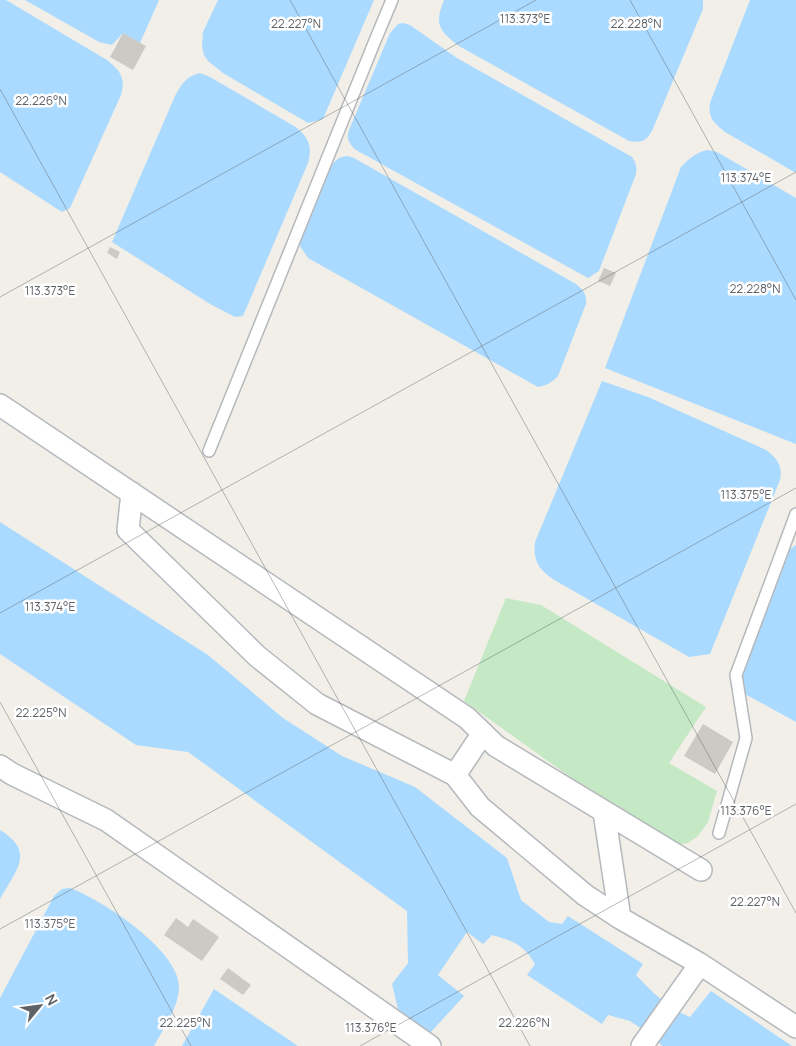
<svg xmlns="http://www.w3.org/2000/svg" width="796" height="1046" font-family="Manrope,sans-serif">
  <rect width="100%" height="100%" fill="#f1efe8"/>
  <!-- green -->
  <path fill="#c5e8c5" d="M506,598L541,605L706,707L669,763L717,791L708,822L698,836L688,843L676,845L661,842L464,701Z"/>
  <!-- water -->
  <path fill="#aadaff" d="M0,0H6L107,60C120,71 126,77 121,95L70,208L62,212L0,172Z
    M25,0H159L140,43L123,33L112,45L99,42Z
    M218,0H374L323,119L308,123L223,73L208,61L204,55L202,47L203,32Z
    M444,0H703V9L652,131C645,142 642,143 629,141L459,46C439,31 434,24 444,0Z
    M750,0H796V173L725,132C713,122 708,118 710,103Z
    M403,23L410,25L457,58L632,157C636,163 637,167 636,174L599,271L588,278L356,150C349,144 346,138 349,130L390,33L398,24Z
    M200,73L210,77L294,126C308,136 313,146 308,163L243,316L235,317L210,304L112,242L175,96C182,84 185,77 200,73Z
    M708,150L717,152L796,198V444L605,368L681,167C690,158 696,152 708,150Z
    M347,156L354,158L576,284C583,290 587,294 586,304L558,376C551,383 547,385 538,387L308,258L300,246V239L329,169C334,161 338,157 347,156Z
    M602,381L648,397L766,450C777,458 783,466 780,480L710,654L689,657L563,585C551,578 537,570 535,555C534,551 535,546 535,542Z
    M0,522L208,655L283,718L342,756L415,787L507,858L521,900L549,922L562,924L568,916L643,964L636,975C651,991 669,1009 690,1017L711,991L792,1046H662L656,1039L630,1021L608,1015L602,1024L527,975L535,964C523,944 513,941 492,935L483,944L467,932L438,975L464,996L430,1033L398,1009L392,984L408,963L407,911L188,752L136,745L0,654Z
    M796,545V722L734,688L783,557L789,550Z
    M0,830C36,852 16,870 0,899Z
    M70,888C101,899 180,951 179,987C179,1007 163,1029 154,1046H0V998L54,896L62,889Z
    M214,989L298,1046H182Z"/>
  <!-- building -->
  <path fill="#cccac5" d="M123,33L146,46L133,70L110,57Z
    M110,247L120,252L117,259L107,253Z
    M604,268L616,273L610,286L598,281Z
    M703,724L733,742L715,774L684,756Z
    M176,918L188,927L193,919L219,937L202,961L164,935Z
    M228,968L251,985L243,995L220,979Z"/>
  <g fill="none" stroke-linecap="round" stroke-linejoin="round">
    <defs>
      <path id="service" d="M209,451L374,43L392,0
        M719,833L746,738L736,675L796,514"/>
      <path id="minor" d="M0,405L467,718L496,746L701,870
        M132,493L128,530L257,656L317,704L455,775L480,807L585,895L620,918L700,964L796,1027
        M0,766L12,774L106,820L430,1046
        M455,775L483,733
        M604,812L620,918
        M642,1046L700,964"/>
    </defs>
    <!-- service casing -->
    <use href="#service" stroke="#b5b8bc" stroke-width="14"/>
    <!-- minor casing -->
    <use href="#minor" stroke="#b5b8bc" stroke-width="24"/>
    <!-- service -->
    <use href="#service" stroke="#fff" stroke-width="11"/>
    <!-- minor -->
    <use href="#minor" stroke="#fff" stroke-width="21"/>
  </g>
  <!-- ticks -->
  <path fill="none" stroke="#5f6368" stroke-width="1" stroke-opacity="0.45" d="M290,0L796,913M630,0L796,300M0,89L530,1046M0,297L536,0M0,613L796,172M0,702L191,1046M0,929L796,488M360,1046L796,804"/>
  <g font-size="12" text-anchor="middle" fill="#5f6368" stroke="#fff" stroke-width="5" stroke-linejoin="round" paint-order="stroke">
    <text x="525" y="23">113.373°E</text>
    <text x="296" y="28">22.227°N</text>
    <text x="636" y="28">22.228°N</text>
    <text x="41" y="105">22.226°N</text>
    <text x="746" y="182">113.374°E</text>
    <text x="755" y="293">22.228°N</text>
    <text x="50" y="295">113.373°E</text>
    <text x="746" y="499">113.375°E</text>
    <text x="50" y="611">113.374°E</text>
    <text x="41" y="717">22.225°N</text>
    <text x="746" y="815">113.376°E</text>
    <text x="755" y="906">22.227°N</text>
    <text x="50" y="928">113.375°E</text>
    <text x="185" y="1027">22.225°N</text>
    <text x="524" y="1027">22.226°N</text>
    <text x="371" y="1032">113.376°E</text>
  </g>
  <!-- north arrow -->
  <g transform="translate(40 1006) rotate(61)" stroke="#ffffff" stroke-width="4" paint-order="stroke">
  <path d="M0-4L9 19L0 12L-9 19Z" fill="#5f6368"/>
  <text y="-8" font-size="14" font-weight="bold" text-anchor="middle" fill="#5f6368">N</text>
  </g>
</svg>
